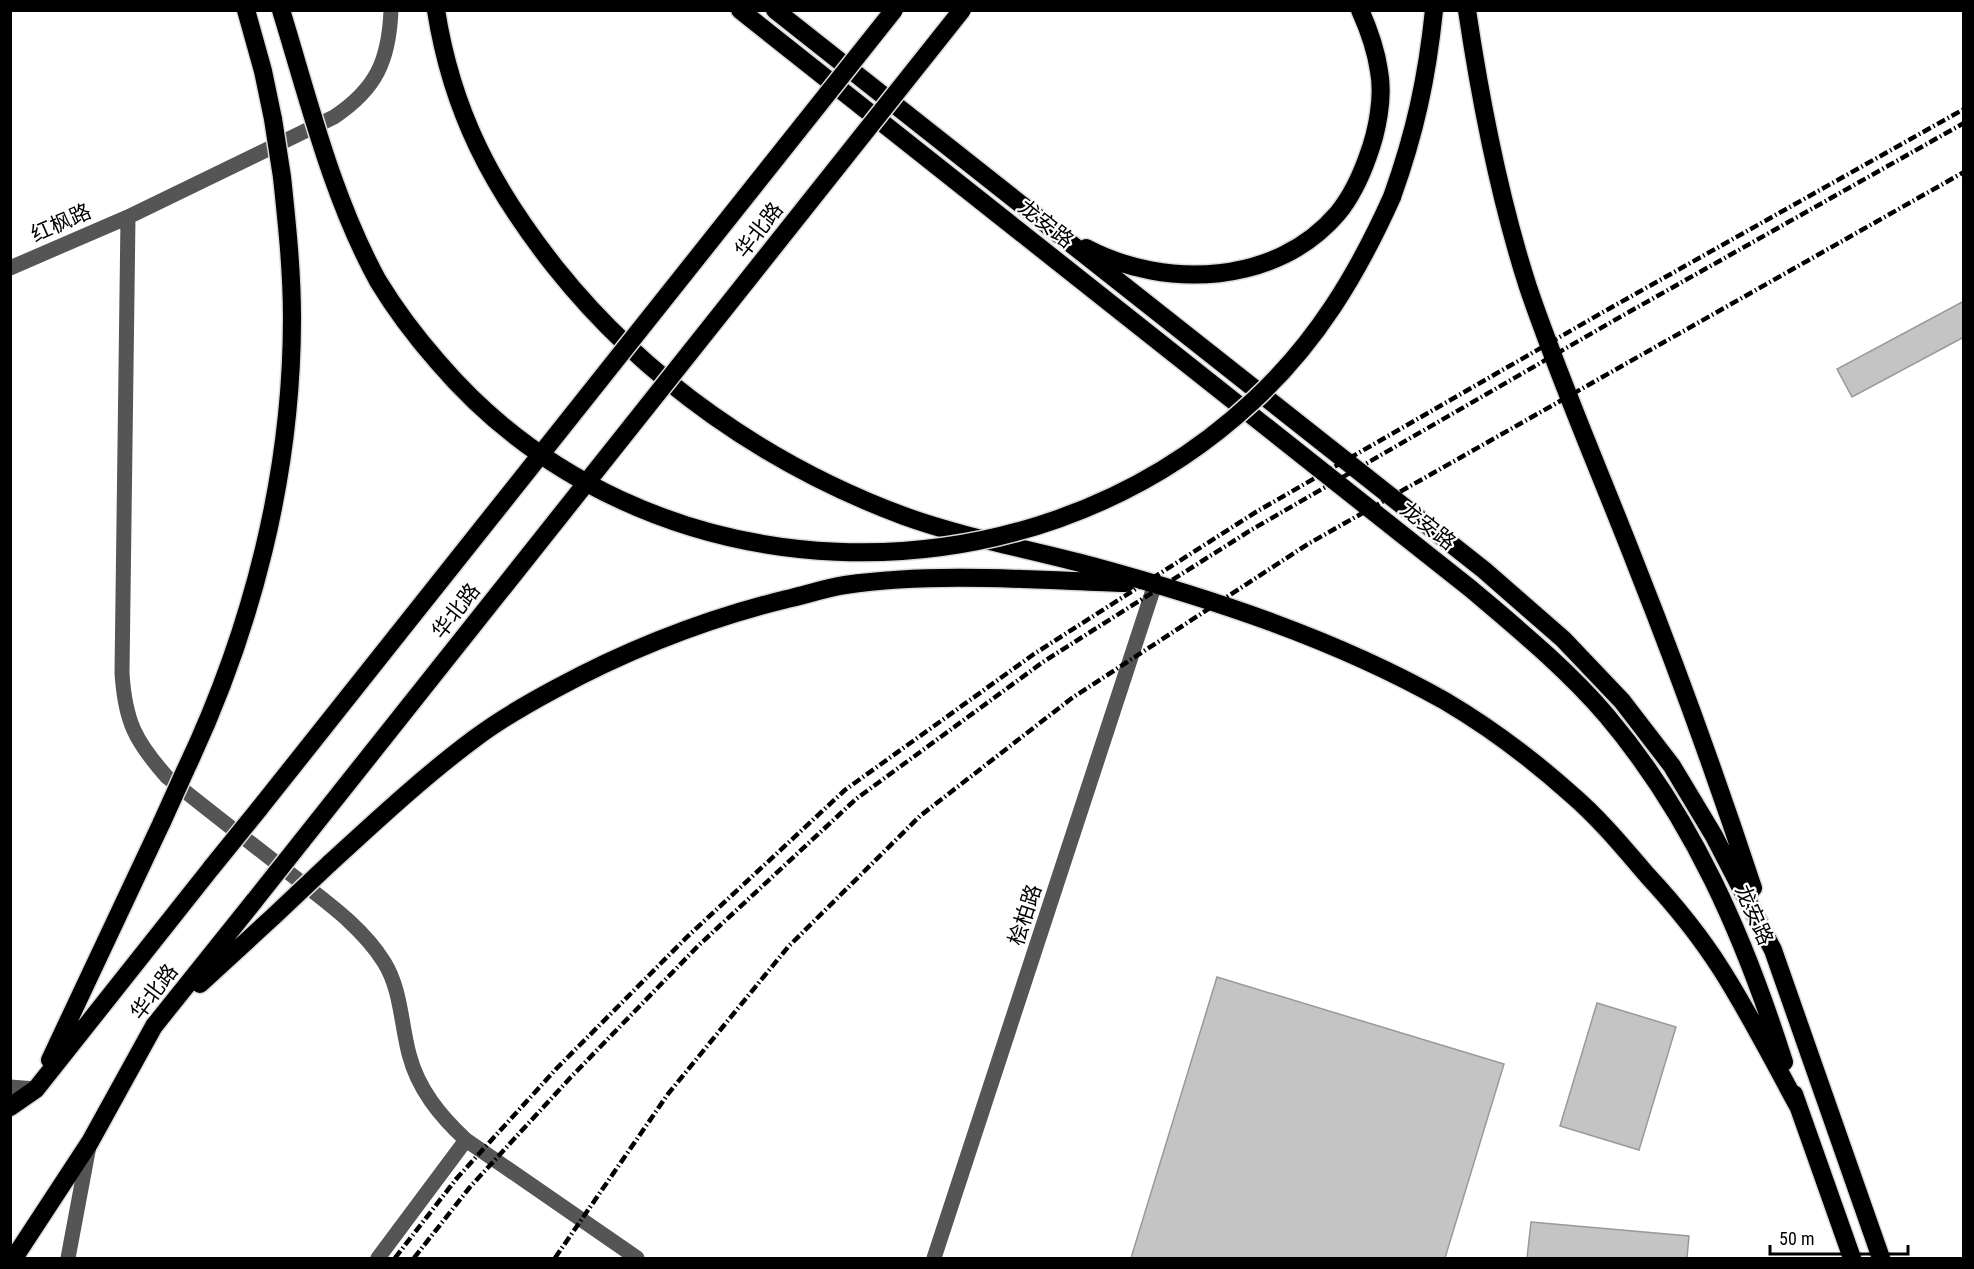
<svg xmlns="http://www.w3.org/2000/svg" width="1974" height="1269" font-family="'Roboto Condensed','Noto Sans SC',sans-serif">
  <rect width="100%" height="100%" fill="#fff"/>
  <!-- building -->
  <path fill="#c4c4c4" stroke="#999" stroke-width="1.5" d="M1964,301V337L1852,397L1837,369Z
    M1217,977L1504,1064L1445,1258H1131Z
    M1597,1003L1676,1027L1639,1150L1560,1126Z
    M1531,1222L1689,1236L1687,1258H1527Z"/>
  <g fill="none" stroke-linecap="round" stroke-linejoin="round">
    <defs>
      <path id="highway" d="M246,10L263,71L273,119
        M436,10C452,112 492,187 555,267C645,380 769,466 904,516C965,538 1029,549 1092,566C1213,599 1335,639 1445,701C1489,727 1533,760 1571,794C1599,818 1623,847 1647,875C1674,904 1700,936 1721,969C1749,1013 1773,1060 1798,1106
        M740,10L1471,589C1518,629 1567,669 1607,716C1693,818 1744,936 1784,1062
        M775,10L1484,570L1563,639L1622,701L1672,766L1714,836L1773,950L1881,1258
        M1467,10C1481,104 1499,197 1528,287C1560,381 1600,472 1636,565C1678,671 1717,779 1753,888
        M1392,197C1415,133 1427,78 1434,10
        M1086,248C1166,290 1277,285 1338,213C1351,197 1361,176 1368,156C1377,132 1384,97 1379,71C1376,50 1369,30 1360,10
        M185,771C252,630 292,475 292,318C292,271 287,224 282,177
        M259,809L398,634
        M301,842L440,667
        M329,864C376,821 423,777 474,739C499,720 527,704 555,689C629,649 705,619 787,599C806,595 825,588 845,585C937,572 1033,580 1126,583
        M200,984L275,915
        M50,1060L162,822
        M1794,1094L1852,1258
        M10,1107L36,1089L212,867
        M14,1258L90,1142L154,1026L255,900"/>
    </defs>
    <!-- highway casing -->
    <use href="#highway" stroke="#dbdbdb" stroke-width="21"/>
    <!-- minor -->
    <path stroke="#555" stroke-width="15" d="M391,10C389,61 376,89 334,117L128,217L122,673C125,721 135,741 167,777C207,809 248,841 288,872C322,899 361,925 384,962C401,989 401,1024 409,1054C418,1089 440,1116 466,1140L637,1258
      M10,268L128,217
      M10,1087L36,1089
      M68,1258L89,1146
      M378,1258L466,1140
      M934,1258L1155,584"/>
    <!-- highway -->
    <use href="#highway" stroke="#000" stroke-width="18"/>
    <!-- rail -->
    <path stroke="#000" stroke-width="4.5" stroke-dasharray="9 3 1.5 3" stroke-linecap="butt" d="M395,1258L457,1178L557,1068L687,937L845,790L1034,654L1256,512L1605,311L1964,109
      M414,1258L470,1187L571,1077L698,946L856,799L1043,662L1251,530L1613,321L1964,123
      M555,1258L668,1094L788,947L920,816L1072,698L1308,544L1964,172"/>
    <defs>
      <path id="highway-bridge" d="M281,10C309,101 332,197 378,281C395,309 416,337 438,362C643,602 1024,615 1253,401C1316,343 1357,275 1392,197
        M273,119L282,177
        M398,634L894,10
        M440,667L962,10
        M162,822L185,771
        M212,867L259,809
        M255,900L301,842
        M275,915L329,864"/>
    </defs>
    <!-- highway-bridge casing -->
    <use href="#highway-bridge" stroke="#dbdbdb" stroke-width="21" stroke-linecap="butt"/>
    <!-- highway-bridge -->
    <use href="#highway-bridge" stroke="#000" stroke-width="18"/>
  </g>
  <g text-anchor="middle" stroke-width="4.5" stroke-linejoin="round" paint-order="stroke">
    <!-- street labels -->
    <g font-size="21" fill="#000" stroke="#fff">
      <text transform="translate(61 223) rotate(-24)" y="7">红枫路</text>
      <text transform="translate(1046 224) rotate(38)" y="7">龙安路</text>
      <text transform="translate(759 230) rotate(-52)" y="7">华北路</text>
      <text transform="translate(1428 526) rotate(38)" y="7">龙安路</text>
      <text transform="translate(456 611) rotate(-52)" y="7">华北路</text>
      <text transform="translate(1025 915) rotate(-72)" y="7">桧柏路</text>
      <text transform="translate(1754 915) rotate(66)" y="7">龙安路</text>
      <text transform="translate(154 992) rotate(-53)" y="7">华北路</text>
    </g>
  </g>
  <!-- border -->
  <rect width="1974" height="1269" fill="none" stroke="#000000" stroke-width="24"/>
  <!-- scale -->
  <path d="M1770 1245v9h138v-9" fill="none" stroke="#000000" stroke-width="3"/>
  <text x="1779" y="1245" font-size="18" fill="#000000" stroke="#ffffff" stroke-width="4.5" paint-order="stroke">50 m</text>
</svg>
